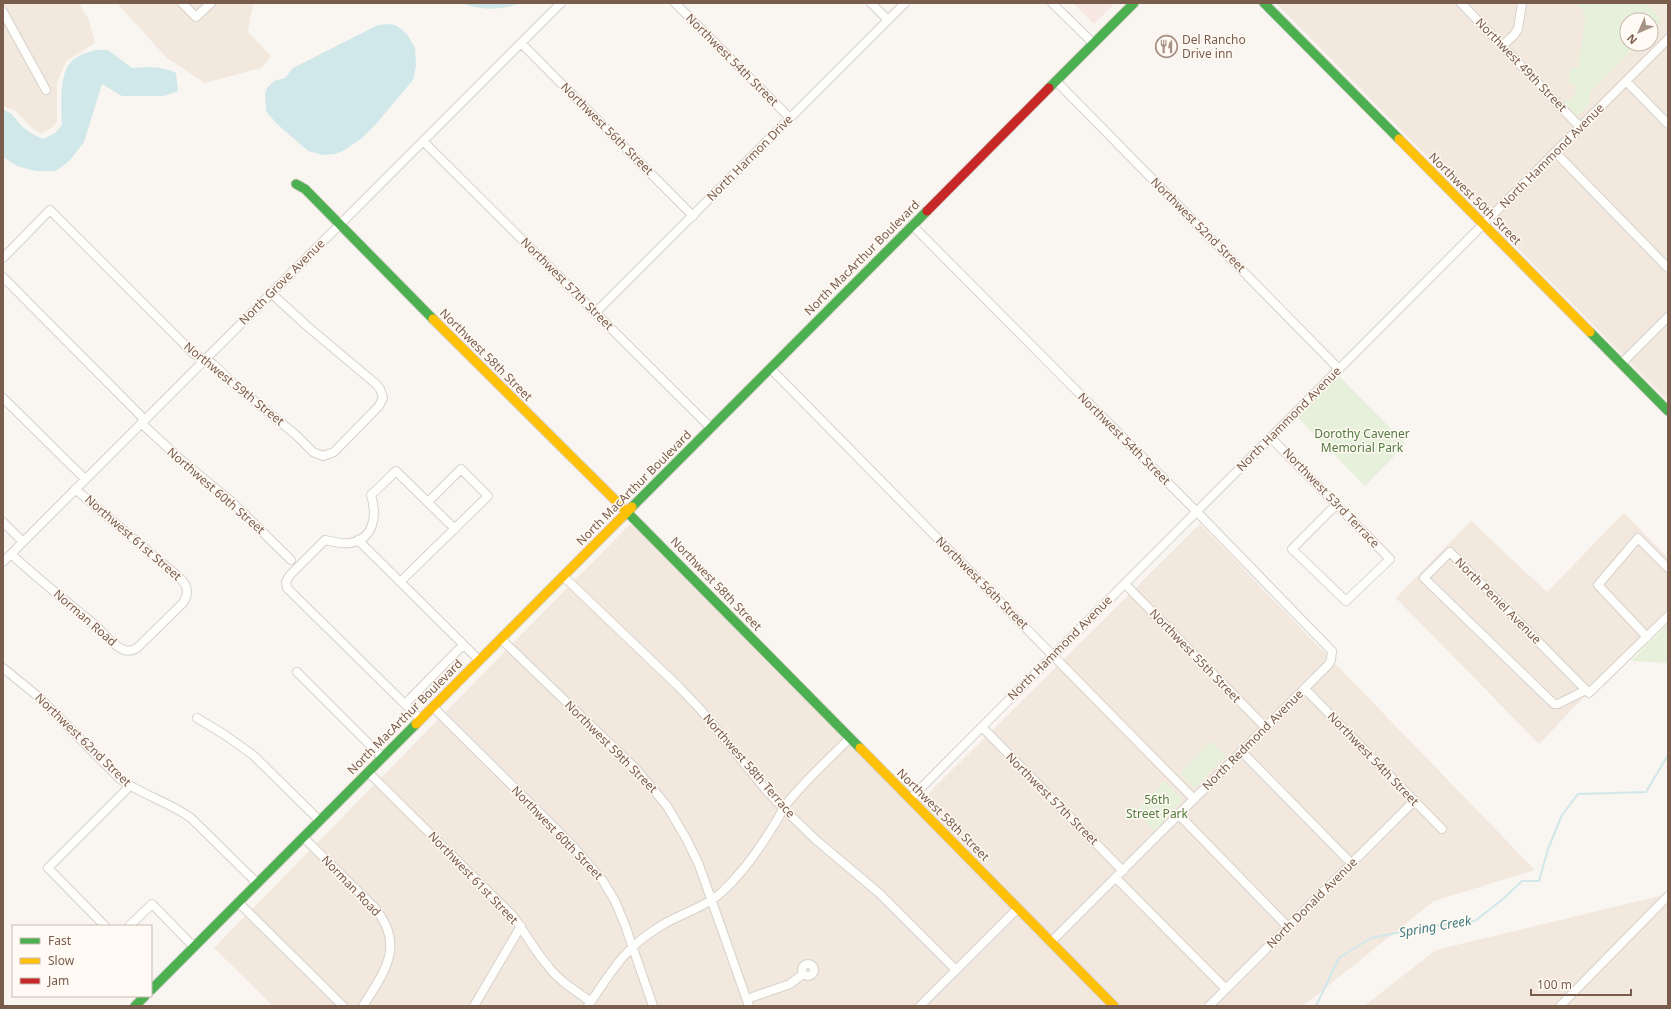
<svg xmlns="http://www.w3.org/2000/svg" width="1671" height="1009" font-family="'Noto Sans',sans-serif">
  <rect width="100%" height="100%" fill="#f9f5f0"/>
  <!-- residential -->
  <path fill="#f2e8de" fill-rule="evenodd" d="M3,3H79L89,20L95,43L66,61L57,83V121L53,127L41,134L31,127L16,111L3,106Z
    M117,3H253L248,32L271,56L261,68L205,83L166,57Z
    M1276,3H1668V401ZM1627,20H1651V44H1627Z
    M1624,513L1668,558V609L1539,744L1396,598L1471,521L1547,592Z
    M1200,524L1535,870L1434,901L1303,1006H273L214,948L629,525H633L913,809Z
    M1668,894V1006H1364L1436,950Z"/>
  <!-- commercial -->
  <path fill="#f6e8e1" d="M1073,3H1115L1094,24Z"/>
  <!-- green -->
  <path fill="#e7f0db" d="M1574,3H1646L1662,19L1651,31V20H1627V44H1638L1590,92V103L1577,116L1565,104L1566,99L1571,102L1576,92L1575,85L1570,84L1569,81L1570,68H1578L1585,21L1583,10Z
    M1339,376L1406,444L1365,486L1298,418Z
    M1668,624V663L1631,661Z
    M1211,741L1226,755L1195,788L1180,773Z
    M1164,781L1183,800L1154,831L1135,811Z"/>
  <!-- water -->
  <path fill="#d0e8ea" d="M461,3H521C500,10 483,11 461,3Z
    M391,24L397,26L407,34L415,48L416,66L413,80L376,124L362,138L343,151L335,154L323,155L308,151L276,123L266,111L265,93L267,88L274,81L285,78L293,68L378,25Z
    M95,50H108L132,68C148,67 162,66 176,73L178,91L163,96H122L102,84L84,142L70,160L63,166L55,171H36L17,166L3,157V110C15,113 15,121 24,128C30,133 36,136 43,139L55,133L62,125C61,109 59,76 70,63C75,56 87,53 95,50Z"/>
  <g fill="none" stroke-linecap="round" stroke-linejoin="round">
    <!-- stream -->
    <path stroke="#d0e8ea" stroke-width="2" d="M1316,1006L1339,958L1371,938L1427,927L1475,921L1503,899L1522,881H1539L1548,849L1562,815L1578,794L1646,792L1668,755"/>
    <defs>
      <path id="street" d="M182,3L196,17L211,3
        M675,3L790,118
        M871,3L888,20
        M1052,3L1093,43
        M1461,3L1580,127
        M3,12L46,90
        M521,43L693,216
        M1502,46L1514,35L1518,29L1522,3
        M1056,81L1339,369
        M1626,81L1668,124
        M423,141L711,428
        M1555,152L1668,268
        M912,225L1197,512L1332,651L1331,660L1329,664L1051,942
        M3,258L50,210L194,354L213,364L235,385L296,435L313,452L323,456L334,452L379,406L383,398L380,389L376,384L307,326L271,293
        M3,277L144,419
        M595,313L905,3
        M1621,364L1668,317
        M770,368L1194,799
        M3,398L85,479
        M141,423L180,459L231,501L291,560
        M1271,438L1390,559L1346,601L1292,549L1337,504
        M3,522L23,542
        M358,540L479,660
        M11,554C38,579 66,601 94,624C103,632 112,645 122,649C127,652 132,651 137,648L183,603C189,593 188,587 181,579L75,489
        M3,562L561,3
        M563,576L678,686L701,710L766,790L783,808L816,840L879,893L956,970
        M400,582L488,496L461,469L428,502
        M1125,584L1266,728
        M1647,637L1598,585L1638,538L1668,568
        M501,639L636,769L667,806L687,840L699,865L749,1006
        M3,668L40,698L120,779C142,795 169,802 191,818L257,883
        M297,672L382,757
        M1305,689L1442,829
        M1586,690L1558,704H1554L1424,578L1450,552L1586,690L1589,693L1668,616
        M405,704L463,645
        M433,707L572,845L603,881L615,901L625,925L653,1006
        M197,718L225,735L253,755L319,820
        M420,719L287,588L286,582L290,575L325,540C333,542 342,544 350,543C375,539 377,514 371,495L396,471L455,529
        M982,727L1123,871
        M1242,752L1351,863
        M368,772L512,915C525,932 534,950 548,966C559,981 576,991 591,1002
        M910,799L1668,39
        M1179,815L1288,927
        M303,837L374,907C406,945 385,971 363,1006
        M1116,878L1226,989
        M238,902L343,1006
        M105,926L48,868L130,786
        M129,926L152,904L194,947
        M802 970a6 6 0 1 1 12 0a6 6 0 1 1-12 0Z
        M747,999L790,984L803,974
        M474,1006L521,926
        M588,1006C612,971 625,946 664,924C683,913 708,906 724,890C744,871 760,848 774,825C778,819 781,812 785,806C804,781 828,760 850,738
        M920,1006L1018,908
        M1209,1006L1414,801
        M1560,1006L1668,896"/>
      <path id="fast" d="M1264,3L1399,139
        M1049,88L1134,3
        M296,184L305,189L433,319
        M1590,332L1668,411
        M632,507L927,211
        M627,512L860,748
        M151,990L416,724
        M135,1006L145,996"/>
      <path id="slow" d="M1399,139L1590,332
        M433,319L627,512
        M416,724L632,507
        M860,748L1114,1006"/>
      <path id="jam" d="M927,211L1049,88"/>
    </defs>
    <!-- street casing -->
    <use href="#street" stroke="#d7d1cb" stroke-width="10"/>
    <!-- fast casing -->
    <use href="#fast" stroke="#d9d2cb" stroke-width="11"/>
    <!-- slow casing -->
    <use href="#slow" stroke="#d9d2cb" stroke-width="11"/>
    <!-- jam casing -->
    <use href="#jam" stroke="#d9d2cb" stroke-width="11"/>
    <!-- street -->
    <use href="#street" stroke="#fefefd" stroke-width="8"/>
    <!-- fast -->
    <use href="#fast" stroke="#4caf50" stroke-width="9"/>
    <!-- slow -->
    <use href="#slow" stroke="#ffc107" stroke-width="9"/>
    <!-- jam -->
    <use href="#jam" stroke="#c62828" stroke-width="9"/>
  </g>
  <!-- icons -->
  <defs>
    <symbol id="restaurant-ring" viewBox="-11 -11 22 22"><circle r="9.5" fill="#fffaf3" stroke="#a69286" stroke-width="1.5"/><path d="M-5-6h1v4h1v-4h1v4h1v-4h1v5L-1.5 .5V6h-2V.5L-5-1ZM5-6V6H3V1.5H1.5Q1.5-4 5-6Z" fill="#a69286"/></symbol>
  </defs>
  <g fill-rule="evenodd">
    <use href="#restaurant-ring" x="1154" y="34" width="25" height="25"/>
  </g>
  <g text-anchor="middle" stroke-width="3" stroke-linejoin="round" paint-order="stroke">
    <!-- poi labels -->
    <g font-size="12" fill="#7a5c4d" stroke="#fffaf3" text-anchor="start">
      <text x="1182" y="44">Del Rancho<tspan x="1182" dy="14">Drive inn</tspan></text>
    </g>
    <!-- street labels -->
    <g font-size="12" fill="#7a5c4d" stroke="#fffaf3">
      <text transform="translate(732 60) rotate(45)" y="4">Northwest 54th Street</text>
      <text transform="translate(1521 65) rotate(46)" y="4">Northwest 49th Street</text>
      <text transform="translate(607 129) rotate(45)" y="4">Northwest 56th Street</text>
      <text transform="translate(1552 156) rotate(-45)" y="4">North Hammond Avenue</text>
      <text transform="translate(750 158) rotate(-45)" y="4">North Harmon Drive</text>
      <text transform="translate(1475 199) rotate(45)" y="4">Northwest 50th Street</text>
      <text transform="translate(1198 225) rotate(45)" y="4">Northwest 52nd Street</text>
      <text transform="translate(862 258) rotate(-45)" y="4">North MacArthur Boulevard</text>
      <text transform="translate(282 282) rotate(-45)" y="4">North Grove Avenue</text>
      <text transform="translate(567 284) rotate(45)" y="4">Northwest 57th Street</text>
      <text transform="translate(486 355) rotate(45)" y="4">Northwest 58th Street</text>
      <text transform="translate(234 384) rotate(39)" y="4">Northwest 59th Street</text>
      <text transform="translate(1289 419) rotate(-45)" y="4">North Hammond Avenue</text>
      <text transform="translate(1124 439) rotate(45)" y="4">Northwest 54th Street</text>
      <text transform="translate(634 488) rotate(-45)" y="4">North MacArthur Boulevard</text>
      <text transform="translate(216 491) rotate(41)" y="4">Northwest 60th Street</text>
      <text transform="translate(1331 498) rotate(46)" y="4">Northwest 53rd Terrace</text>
      <text transform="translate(133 538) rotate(41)" y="4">Northwest 61st Street</text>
      <text transform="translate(982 583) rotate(45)" y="4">Northwest 56th Street</text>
      <text transform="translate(716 584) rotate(46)" y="4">Northwest 58th Street</text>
      <text transform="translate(1498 601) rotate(45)" y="4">North Peniel Avenue</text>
      <text transform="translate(85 618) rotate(41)" y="4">Norman Road</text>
      <text transform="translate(1060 648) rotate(-45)" y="4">North Hammond Avenue</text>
      <text transform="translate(1195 656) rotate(46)" y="4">Northwest 55th Street</text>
      <text transform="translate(405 717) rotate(-45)" y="4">North MacArthur Boulevard</text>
      <text transform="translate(83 740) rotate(44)" y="4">Northwest 62nd Street</text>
      <text transform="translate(1253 740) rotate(-45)" y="4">North Redmond Avenue</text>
      <text transform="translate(611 747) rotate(45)" y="4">Northwest 59th Street</text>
      <text transform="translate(1373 759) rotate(46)" y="4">Northwest 54th Street</text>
      <text transform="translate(749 766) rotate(49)" y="4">Northwest 58th Terrace</text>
      <text transform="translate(1052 799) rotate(45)" y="4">Northwest 57th Street</text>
      <text transform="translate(943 815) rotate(45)" y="4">Northwest 58th Street</text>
      <text transform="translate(557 833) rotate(46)" y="4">Northwest 60th Street</text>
      <text transform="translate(473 878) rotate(46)" y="4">Northwest 61st Street</text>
      <text transform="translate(351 886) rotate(46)" y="4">Norman Road</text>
      <text transform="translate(1312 903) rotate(-45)" y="4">North Donald Avenue</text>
    </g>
    <!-- park labels -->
    <g font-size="12" fill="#537a41" stroke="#fffaf3">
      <text x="1362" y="438">Dorothy Cavener<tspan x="1362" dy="14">Memorial Park</tspan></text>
      <text x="1157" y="804">56th<tspan x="1157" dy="14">Street Park</tspan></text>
    </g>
    <!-- water labels -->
    <g font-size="13" font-style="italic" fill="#437c86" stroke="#fffaf3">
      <text transform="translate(1435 926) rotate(-10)" y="5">Spring Creek</text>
    </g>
  </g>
  <!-- border -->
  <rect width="1671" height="1009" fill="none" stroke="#7a5c4d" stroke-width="8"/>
  <!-- legend -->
  <rect x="12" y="925" width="140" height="72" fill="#fffaf3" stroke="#cabbb1"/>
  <rect x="20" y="938" width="20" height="6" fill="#4caf50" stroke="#cabbb1"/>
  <text x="48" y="945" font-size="12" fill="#7a5c4d">Fast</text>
  <rect x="20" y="958" width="20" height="6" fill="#ffc107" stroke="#cabbb1"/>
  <text x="48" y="965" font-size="12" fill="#7a5c4d">Slow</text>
  <rect x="20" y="978" width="20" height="6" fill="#c62828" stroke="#cabbb1"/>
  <text x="48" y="985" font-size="12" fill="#7a5c4d">Jam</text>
  <!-- north arrow -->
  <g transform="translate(1639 32) rotate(225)"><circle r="19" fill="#fffaf3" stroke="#cabbb1"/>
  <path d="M0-3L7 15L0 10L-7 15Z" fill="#a69286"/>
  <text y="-6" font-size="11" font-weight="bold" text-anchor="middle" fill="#7a5c4d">N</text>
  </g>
  <!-- scale -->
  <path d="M1531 989v6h100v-6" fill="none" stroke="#7a5c4d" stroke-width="2"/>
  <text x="1537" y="989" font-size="12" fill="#7a5c4d" stroke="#fffaf3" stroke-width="3" paint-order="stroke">100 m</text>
</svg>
